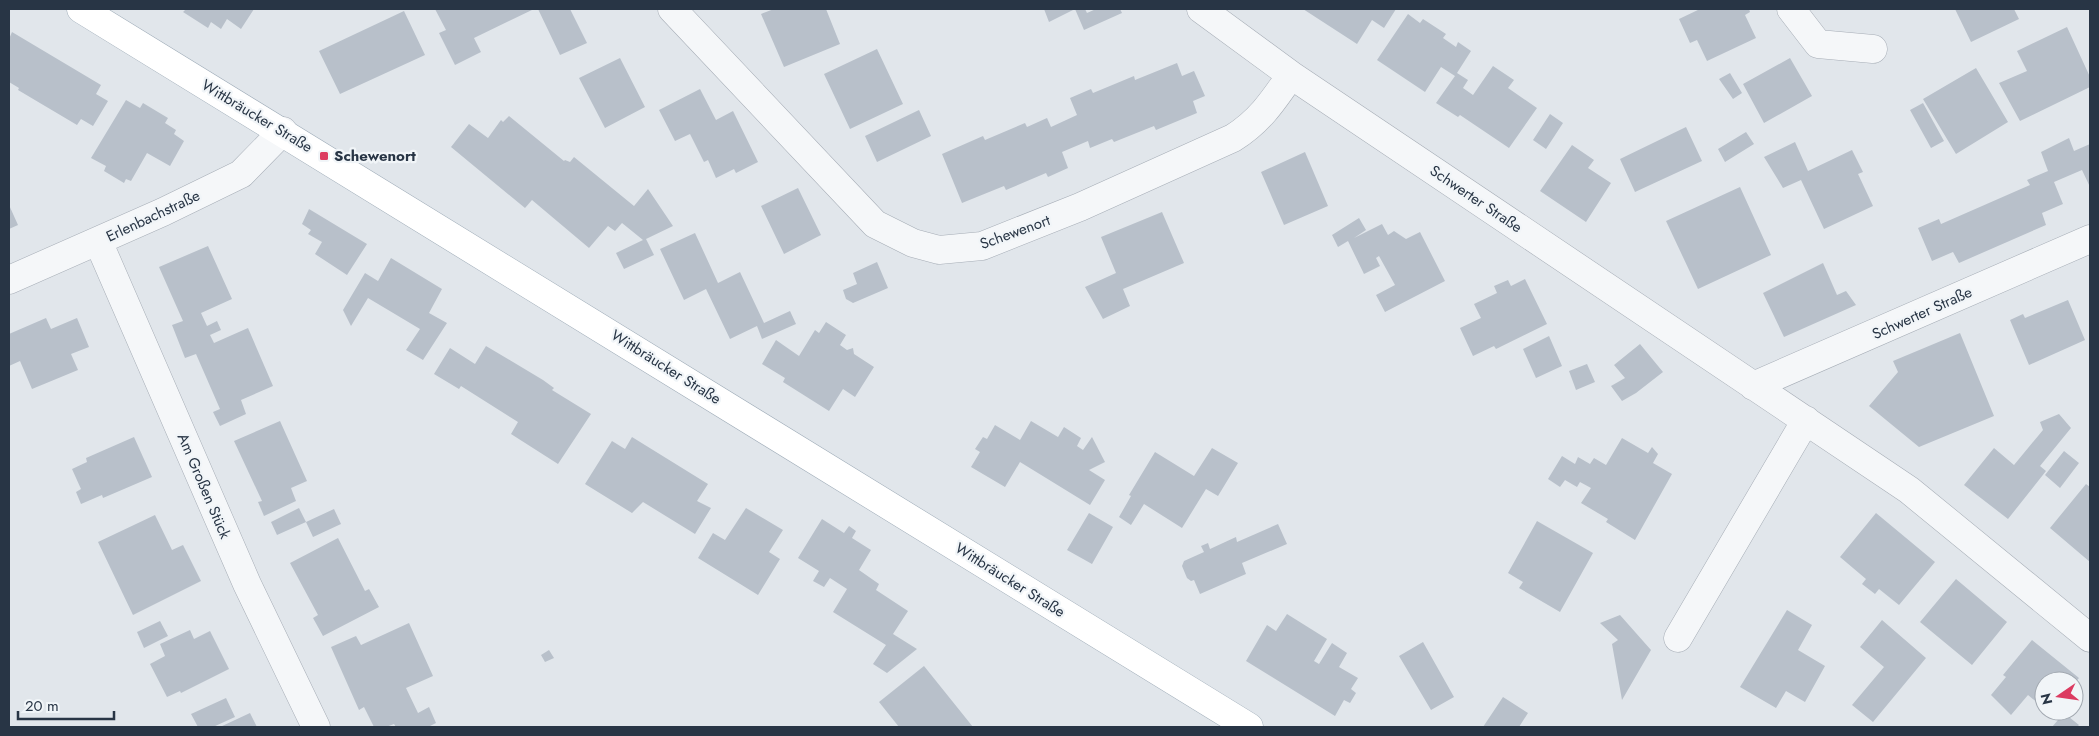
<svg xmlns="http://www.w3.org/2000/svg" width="2099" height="736" font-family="Jost,sans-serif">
  <rect width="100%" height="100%" fill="#e1e6eb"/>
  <!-- building -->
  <path fill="#b8c0ca" d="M186,9H254L241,29L227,19L221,29L211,22L208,28L183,12Z
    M435,9H534L474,38L481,52L455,65L439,33L446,30Z
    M538,9H570L587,43L560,55Z
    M774,9H826L840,44L784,67L761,14Z
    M1044,9H1085L1087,13L1096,9H1120L1122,13L1084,30L1075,9L1049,22Z
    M1303,9H1396L1384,28L1372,20L1357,44Z
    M1700,9H1749L1750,12L1745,15L1756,38L1707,61L1697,40L1690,43L1679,19Z
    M1955,9H2014L2019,19L1971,42Z
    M404,11L425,55L340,94L319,51Z
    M1408,14L1420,23L1423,19L1446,34L1443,38L1456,47L1458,42L1471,51L1457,73L1468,80L1463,88L1473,95L1493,66L1514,80L1508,88L1537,108L1509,148L1460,115L1458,117L1436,103L1455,76L1441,67L1425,92L1377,60Z
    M2067,27L2090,77V87L2020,121L1999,83L2027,71L2017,51Z
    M12,32L101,85L96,94L108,101L93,126L81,119L77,125L18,90L19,88L9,82V39Z
    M877,49L903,104L850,129L824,74Z
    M620,58L645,107L605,128L579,78Z
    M1790,58L1812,96L1764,123L1743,84Z
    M1177,63L1182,76L1194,71L1205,96L1193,101L1197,113L1156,130L1154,126L1114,142L1112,139L1090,148L1088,141L1062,152L1068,168L1048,177L1046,173L1006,190L1004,186L962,203L942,154L983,136L985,140L1025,123L1027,127L1047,118L1051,127L1077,115L1070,98L1091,89L1093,93L1134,76L1135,80Z
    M1976,68L2008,122L1956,154L1923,99Z
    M1730,73L1742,93L1733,99L1719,79Z
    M700,89L716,120L733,111L758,162L736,173L734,169L716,178L708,160L704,162L690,134L675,141L659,110Z
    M126,100L140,108L143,103L168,118L165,123L176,130L174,134L184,141L170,166L147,153L131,181L126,179L124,183L104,171L106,166L91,158Z
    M1923,103L1944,141L1931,148L1910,110Z
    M919,110L931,136L877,162L865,136Z
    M1550,114L1563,123L1546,149L1533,140Z
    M509,116L564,161L565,160L570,162L574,157L634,206L648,189L673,226L646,239L654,255L624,269L616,253L643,240L622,223L615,231L608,226L589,248L532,200L525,208L451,147L469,124L488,138L501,120L503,122Z
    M1686,127L1702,161L1635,192L1620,159Z
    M1746,132L1754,144L1725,162L1718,149Z
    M2069,138L2074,151L2090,144V187L2082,170L2054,182L2063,204L2042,213L2046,225L1959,263L1953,252L1932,261L1918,228L1939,219L1941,224L2030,185L2027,180L2048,171L2041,152Z
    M1795,142L1808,171L1852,150L1863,172L1858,174L1873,206L1824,229L1801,180L1783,188L1764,157Z
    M1572,145L1594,160L1588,168L1611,183L1586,222L1540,191Z
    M1305,152L1328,206L1284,225L1261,172Z
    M1740,187L1771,255L1698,289L1666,221Z
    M798,188L821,235L784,254L761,206Z
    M9,205L18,225L9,229Z
    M309,209L367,244L347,275L315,254L322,242L308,234L311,230L302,224Z
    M1162,212L1184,263L1123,289L1130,306L1103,319L1085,287L1116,273L1101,237Z
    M1359,218L1366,230L1354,238L1382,224L1388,235L1394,231L1406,239L1420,232L1445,281L1385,312L1376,295L1395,285L1379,256L1376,258L1380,266L1364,274L1348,241L1338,247L1332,235Z
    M695,233L718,283L740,272L764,323L790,311L796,324L762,339L757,326L730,339L706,289L684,300L660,249Z
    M208,246L232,299L201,313L207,326L217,321L221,330L210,335L214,343L248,328L273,386L241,400L246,414L220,426L213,412L220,409L196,354L185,358L172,325L183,321L159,267Z
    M391,258L442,289L429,313L447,323L423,360L406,350L420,329L368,298L351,326L343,310L365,273L378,281Z
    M877,262L888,288L853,303L846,299L843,290L857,284L853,273Z
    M1823,263L1837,295L1846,291L1856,305L1784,337L1763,293Z
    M1525,279L1547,324L1496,349L1494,346L1473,356L1460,328L1481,318L1474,304L1497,293L1494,286L1508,280L1511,286Z
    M2068,300L2085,340L2029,365L2010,320L2023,314L2025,318Z
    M46,318L51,329L77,318L89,347L71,354L78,370L32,389L20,361L9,366V334Z
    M826,322L846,335L840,345L847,350L853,348L854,354L874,367L855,397L843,389L829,411L783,382L785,378L762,364L776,340L799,356L815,330L819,333Z
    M1960,333L1994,416L1919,447L1869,406L1898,372L1893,361Z
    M1549,336L1562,366L1536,378L1523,349Z
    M1640,344L1663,372L1636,393L1622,401L1611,386L1625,378L1614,365Z
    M486,346L543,380L554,388L552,390L591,414L558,464L511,434L518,422L461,386L459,389L434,374L450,348L475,364Z
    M1587,364L1595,382L1576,390L1569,371Z
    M2059,414L2071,428L2040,466L2046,471L2008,519L1964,485L1994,448L2014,465L2043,430L2040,422Z
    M280,421L307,481L291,488L296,501L264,516L258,502L262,501L234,441Z
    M1031,421L1058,437L1064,427L1081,438L1077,446L1083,450L1092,437L1105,462L1089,470L1105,480L1090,505L1020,462L1005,487L971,467L980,452L975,449L983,437L987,439L995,425L1020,440Z
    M134,437L152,477L103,498L102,495L81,504L76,492L81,489L72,469L87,462L86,458Z
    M632,437L708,484L697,501L711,508L695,534L643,502L632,513L585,484L612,441L625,449Z
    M1622,438L1648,453L1652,447L1658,454L1653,463L1672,474L1635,540L1606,522L1608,519L1581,503L1591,488L1580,482L1577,487L1565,480L1560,487L1548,479L1562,456L1575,464L1578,457L1590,464L1594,458L1606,465Z
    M1212,448L1238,463L1218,496L1206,489L1182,528L1144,504L1131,525L1119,517L1131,496L1129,495L1155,452L1194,476Z
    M2064,451L2079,463L2060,488L2045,475Z
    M2086,484L2090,487V562L2050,528Z
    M299,508L306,522L277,535L271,522Z
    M746,508L783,530L769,552L780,559L758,595L698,558L713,533L725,540Z
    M334,509L341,524L313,537L306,522Z
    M1089,513L1113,527L1092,564L1067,550Z
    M1876,513L1935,562L1899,605L1879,589L1875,594L1862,584L1866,579L1840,557Z
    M155,515L172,550L183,545L201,581L133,615L98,542Z
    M822,519L844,533L849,526L856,531L852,538L871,550L859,570L879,584L876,590L908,611L893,634L917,649L887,673L873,664L886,645L833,612L847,589L830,578L824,587L813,581L819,571L798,558Z
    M1537,521L1593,553L1560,612L1519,588L1523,582L1508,573Z
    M1278,524L1287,544L1242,563L1246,574L1200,594L1194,580L1191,581L1187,578L1182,566L1184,561L1204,552L1201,546L1208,543L1210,549L1236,537L1237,542Z
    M338,538L365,591L369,589L379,607L323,636L313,618L318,615L290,563Z
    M1956,579L2007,622L1972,665L1920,622Z
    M1787,610L1812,625L1798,650L1825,666L1805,702L1786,691L1776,708L1740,687Z
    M1287,614L1327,639L1314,661L1319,664L1332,643L1347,653L1339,667L1358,678L1351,689L1356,693L1350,703L1344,700L1335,716L1246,661L1267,625L1276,631Z
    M1620,615L1651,650L1622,700L1612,644L1618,640L1600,623Z
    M1882,620L1926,658L1873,722L1852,705L1884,667L1860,647Z
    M160,621L168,636L144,648L137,632Z
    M409,623L433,676L406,688L418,713L429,707L436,723L428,727H396L394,724L386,727H374L364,707L359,710L331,647L356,636L361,645Z
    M190,630L194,639L210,631L229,669L181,693L180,691L167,697L150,664L165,656L160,644Z
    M2032,640L2079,678L2074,684V681H2044V708L2028,695L2011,715L1991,695L2006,677L2003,675Z
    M1423,642L1454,697L1431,710L1399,656Z
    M549,650L554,658L545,662L541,655Z
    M924,666L973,727H899L879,702Z
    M1503,697L1528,713L1519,727H1483Z
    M226,698L235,717L213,727H198L191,714Z
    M250,713L257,727H220Z
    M2064,713L2079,725L2077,727H2052Z"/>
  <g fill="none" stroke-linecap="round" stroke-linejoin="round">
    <defs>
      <path id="minor" d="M672,9L875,224L913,243L939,250L982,246L1080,207L1233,138C1260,121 1273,101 1291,75
        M1201,9L1291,75L1909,490L2090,638
        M1791,9L1818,44L1873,49
        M98,241L247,584L316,727
        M9,280L163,212L241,174L283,131
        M1753,386L2090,239
        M1678,638L1806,420"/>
      <path id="major" d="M81,9L1249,727"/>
    </defs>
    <!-- minor casing -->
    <use href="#minor" stroke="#a6adb6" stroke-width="29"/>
    <!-- major casing -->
    <use href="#major" stroke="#9facb8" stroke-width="29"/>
    <!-- minor -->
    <use href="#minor" stroke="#f5f7f9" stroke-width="28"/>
    <!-- major -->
    <use href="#major" stroke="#fff" stroke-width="28"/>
  </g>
  <!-- markers -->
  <rect fill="#dc3b61" stroke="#f1f5f8" stroke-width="2" x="319" y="151" width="10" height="10" rx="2.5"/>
  <g text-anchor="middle" stroke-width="4.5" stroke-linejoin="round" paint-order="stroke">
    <!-- street labels -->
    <g font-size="15" fill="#283545" stroke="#f1f5f8">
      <text transform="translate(257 116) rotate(31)" y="5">Wittbräucker Straße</text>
      <text transform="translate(1476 199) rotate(34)" y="5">Schwerter Straße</text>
      <text transform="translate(153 216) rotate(-25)" y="5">Erlenbachstraße</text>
      <text transform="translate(1015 232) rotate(-20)" y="5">Schewenort</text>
      <text transform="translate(1922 313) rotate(-24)" y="5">Schwerter Straße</text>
      <text transform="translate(666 367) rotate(32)" y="5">Wittbräucker Straße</text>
      <text transform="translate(204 486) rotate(67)" y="5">Am Großen Stück</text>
      <text transform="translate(1010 580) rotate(32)" y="5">Wittbräucker Straße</text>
    </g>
    <!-- poi labels -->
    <g font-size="15" font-weight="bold" fill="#283545" stroke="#f1f5f8" text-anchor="start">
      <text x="334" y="161">Schewenort</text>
    </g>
  </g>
  <!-- border -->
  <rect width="2099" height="736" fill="none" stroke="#283545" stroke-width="20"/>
  <!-- north arrow -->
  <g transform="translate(2059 696) rotate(257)"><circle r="24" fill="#f1f5f8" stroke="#a1a8b0"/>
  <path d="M0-4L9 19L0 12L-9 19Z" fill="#dc3b61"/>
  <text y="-8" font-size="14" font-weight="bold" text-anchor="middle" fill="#283545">N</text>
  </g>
  <!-- scale -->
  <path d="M18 711v8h96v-8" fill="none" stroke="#283545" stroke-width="2.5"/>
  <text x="25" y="711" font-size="15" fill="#283545" stroke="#f1f5f8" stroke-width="4" paint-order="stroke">20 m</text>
</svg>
